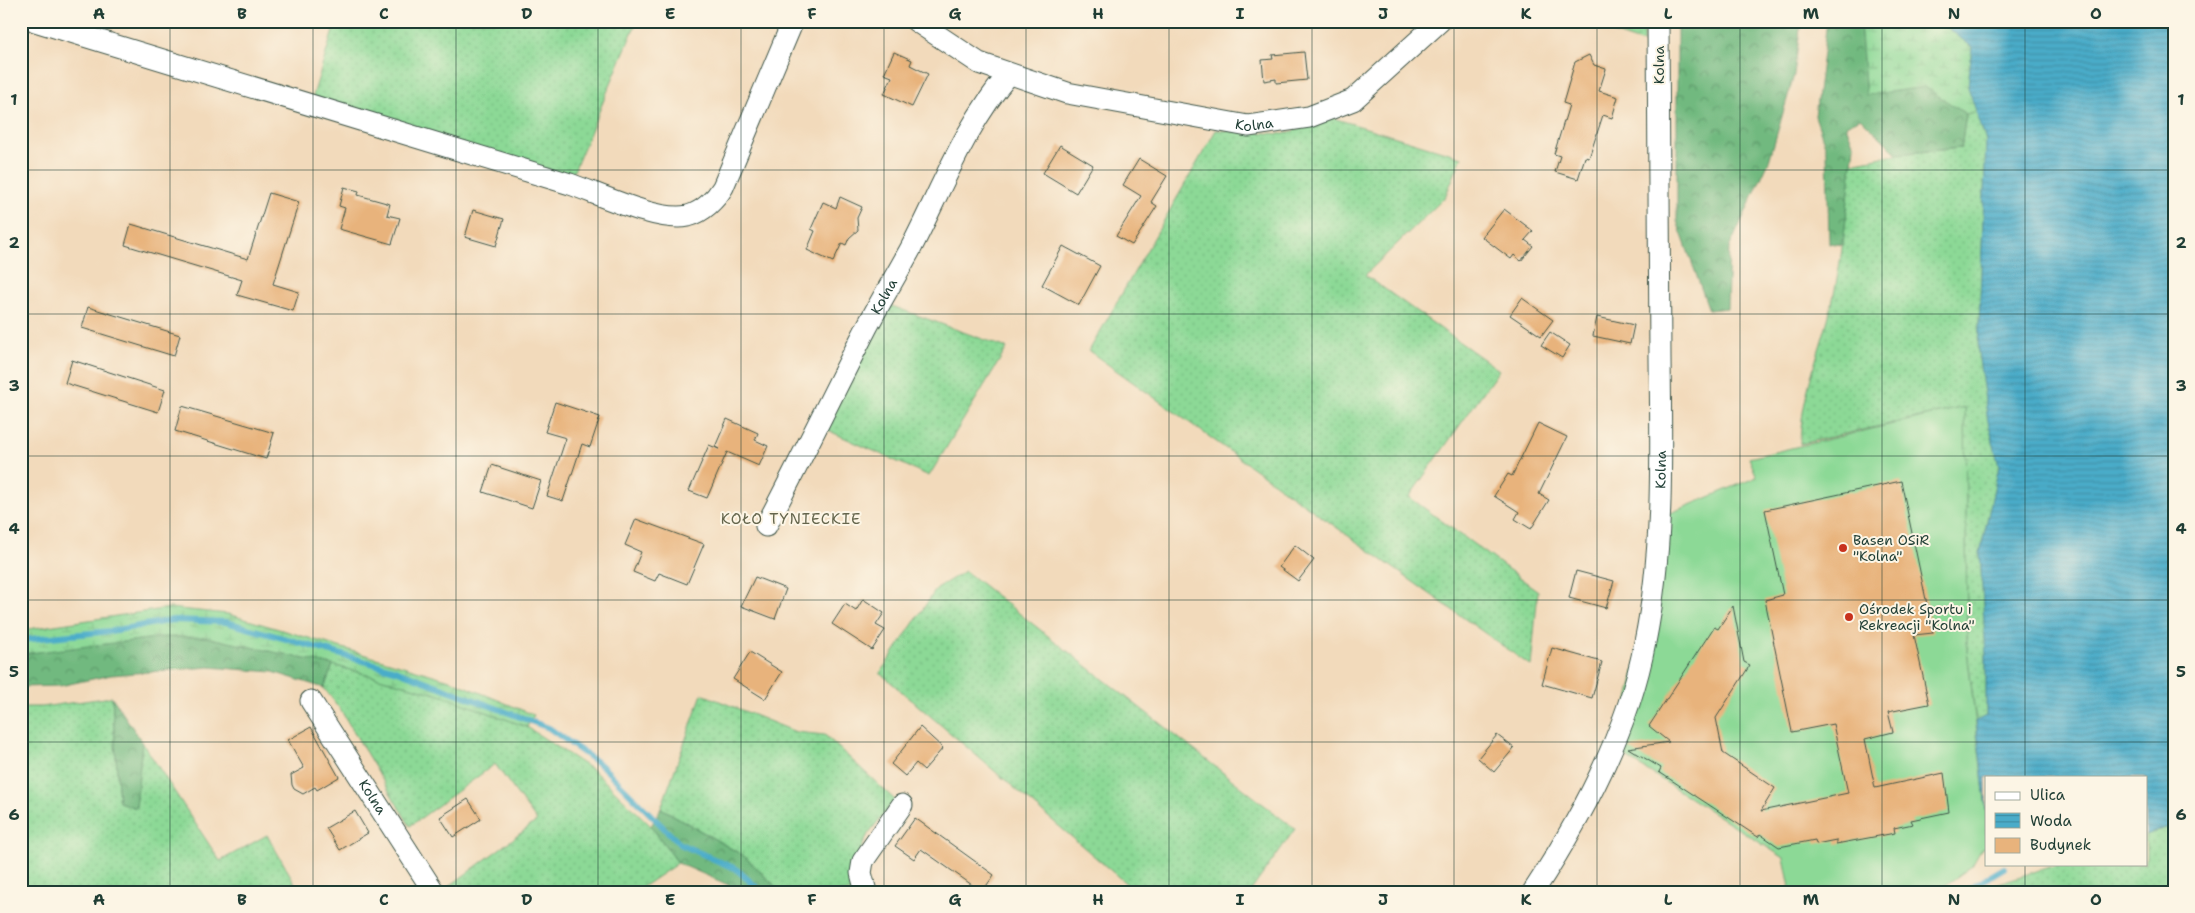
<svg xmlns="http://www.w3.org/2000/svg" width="2195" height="913" font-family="'Shantell Sans',sans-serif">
  <defs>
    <pattern id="grass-dots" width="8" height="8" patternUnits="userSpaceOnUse" patternTransform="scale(1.25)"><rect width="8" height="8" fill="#8cd996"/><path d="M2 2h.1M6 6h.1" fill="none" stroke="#78bb82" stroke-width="1.8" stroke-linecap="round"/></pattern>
    <pattern id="forest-crowns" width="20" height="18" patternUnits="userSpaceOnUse" patternTransform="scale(1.25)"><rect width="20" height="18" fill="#71b97f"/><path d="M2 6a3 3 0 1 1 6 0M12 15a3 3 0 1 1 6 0" fill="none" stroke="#5c9869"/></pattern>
    <pattern id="wetland-marsh" width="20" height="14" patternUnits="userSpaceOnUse" patternTransform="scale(1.25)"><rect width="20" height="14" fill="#8cd996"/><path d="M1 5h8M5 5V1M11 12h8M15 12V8" fill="none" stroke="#78bb82"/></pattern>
    <pattern id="water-rules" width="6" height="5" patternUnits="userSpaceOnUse" patternTransform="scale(1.25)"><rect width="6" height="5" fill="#4aacc9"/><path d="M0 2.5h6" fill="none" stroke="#3d8da4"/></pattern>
  </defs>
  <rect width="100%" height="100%" fill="#fcf5e5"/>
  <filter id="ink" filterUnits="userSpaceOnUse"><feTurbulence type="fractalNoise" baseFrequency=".02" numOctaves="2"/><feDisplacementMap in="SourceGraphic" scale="10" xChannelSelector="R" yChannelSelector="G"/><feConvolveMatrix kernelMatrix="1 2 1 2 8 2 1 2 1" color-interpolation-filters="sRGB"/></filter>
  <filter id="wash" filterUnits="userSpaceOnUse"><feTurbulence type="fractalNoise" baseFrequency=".0096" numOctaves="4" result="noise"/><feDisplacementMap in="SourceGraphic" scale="20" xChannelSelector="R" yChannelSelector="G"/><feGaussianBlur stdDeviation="1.12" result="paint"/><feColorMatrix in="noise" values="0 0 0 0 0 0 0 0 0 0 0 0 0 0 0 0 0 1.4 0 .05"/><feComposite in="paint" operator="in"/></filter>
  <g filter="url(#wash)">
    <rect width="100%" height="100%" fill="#f2dabb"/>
    <!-- grass -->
    <path fill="url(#grass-dots)" stroke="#568b65" d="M336,21H637L571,178L311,102Z
      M1578,21H1644L1643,43Z
      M1978,111L1986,141L1978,352L1988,421L1999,466L1980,553L1986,656V716L1976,721L1967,651L1965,407L1800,444C1801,393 1822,348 1833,299C1843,254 1847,208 1852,163L1897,154L1961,148L1966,114Z
      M1333,118L1462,157L1445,197L1365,275L1499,370L1409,497L1538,591L1531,666L1089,351L1216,130L1284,134Z
      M889,305L1007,348L929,476L825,429Z
      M965,571L1295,829L1250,892H1136L880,673L937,588Z
      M333,665L440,695L527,727L594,771L651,826L678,863L635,892H449L447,888L537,821L495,764L410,826L340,709L324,688Z
      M702,694L796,732L825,735L895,800L868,834L853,866V887L858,892H781L744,856L661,808Z
      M112,697L119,802L136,808L142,742L220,861L267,835L300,892H21V707H42Z
      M2174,825V892H1983L1992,885L2059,864H2146V835Z"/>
    <!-- forest -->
    <path fill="url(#forest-crowns)" stroke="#487b5a" d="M1677,21H1801L1794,75L1769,161L1729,248L1727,308L1709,310L1677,221Z
      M1827,21H1860L1866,95L1925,87L1966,114L1961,148L1897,154L1861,118L1846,125L1854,146L1843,245L1829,243L1827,151L1815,116Z
      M164,637H206L333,665L324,688L273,672L209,667L111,675L60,686L21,687V654Z
      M112,697L142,742L136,808L119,802Z
      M661,808L744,856L781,892H738L733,887L678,863L651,826Z"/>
    <!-- wetland -->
    <path fill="url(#wetland-marsh)" stroke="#568b65" d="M1860,21H1888L1900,25L1918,21H1939L1972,47L1968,87L1978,111L1966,114L1925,87L1866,95Z
      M170,608L228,614L450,680L534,715L527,727L440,695L333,665L206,637H164L21,654V630Z"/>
    <!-- pitch -->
    <path fill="#8cd996" stroke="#568b65" d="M1965,407L1967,651L1986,809V847L1982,848L1972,866L1936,892H1791L1784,858L1617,751L1668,514L1757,477L1749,458Z"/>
    <!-- water -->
    <path fill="url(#water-rules)" stroke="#34747e" d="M1939,21H1974L1983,29L1991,24L1992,21H2174V825L2146,835V777H1986V809L1976,721L1986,716V656L1980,553L1999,466L1988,421L1978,352L1986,141L1968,87L1972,47Z"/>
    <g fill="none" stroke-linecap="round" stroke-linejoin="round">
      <!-- stream -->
      <path stroke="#4aacc9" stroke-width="6" d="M21,640L111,631L173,620L226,622L395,670L549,728L602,766L680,844L736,869L762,892
        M1963,892L2004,868"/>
    </g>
    <g id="blocks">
      <!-- building -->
      <path fill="#e8b37c" d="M894,52L912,60L910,65L928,74L912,107L884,94L892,77L884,74Z
        M1304,52L1307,80L1276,83V79L1264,81L1262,60L1273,59L1272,55Z
        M1589,55L1594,65L1606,69L1599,91L1618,97L1612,118L1603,115L1589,158L1585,157L1578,179L1555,172L1560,156L1554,154L1569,105L1563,103L1575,62Z
        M1060,145L1093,165L1076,193L1043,173Z
        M1139,159L1167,176L1151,202L1157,206L1132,245L1116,236L1141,196L1123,185Z
        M344,187L359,191L358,195L390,204L387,215L400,218L392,244L339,229L345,208L339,206Z
        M269,193L299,202L273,284L299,292L293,311L237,295L242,280L125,245L131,224L248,259Z
        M840,197L862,207L857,218L858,230L849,238L846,245L842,243L833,262L807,250L815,231L811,229L823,202L836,208Z
        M1504,209L1533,231L1525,240L1533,246L1521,261L1514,255L1511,259L1482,237Z
        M473,210L504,219L496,246L465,237Z
        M1063,246L1100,266L1079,305L1042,285Z
        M1522,298L1553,320L1541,336L1510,315Z
        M88,307L180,335L174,356L82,328Z
        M1597,317L1634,325L1630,344L1593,336Z
        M1550,332L1570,345L1562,358L1541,345Z
        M72,360L165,390L158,412L65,383Z
        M555,402L600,417L590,447L582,444L563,501L547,496L566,438L545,432Z
        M182,406L274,433L266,459L175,431Z
        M727,419L758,433L755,440L768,446L759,466L727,452L707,498L689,491L709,445L719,449L715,447Z
        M1538,423L1567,437L1539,494L1549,500L1531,529L1515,519L1519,512L1494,496L1508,474L1512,476Z
        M492,465L541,481L532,508L483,492Z
        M1901,481L1933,633L1914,635L1929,704L1888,712L1893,732L1865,739L1875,788L1944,773L1949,812L1911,820L1913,824L1894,828L1895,833L1836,844V840L1816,844L1815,840L1779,847L1760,834L1758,837L1659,772L1661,768L1628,748L1669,742L1649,726L1714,627L1718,629L1733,606L1744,662L1750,665L1716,718L1723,753L1775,788L1761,811L1848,793L1833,724L1792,732L1765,600L1783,595L1765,510Z
        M636,519L704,544L687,584L659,573L655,581L633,572L641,552L625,545Z
        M1295,545L1314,560L1298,581L1279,567Z
        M1576,571L1614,581L1606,608L1569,598Z
        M755,577L786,589L775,619L741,606Z
        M863,599L884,613L876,625L885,630L872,650L832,624L845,604L856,611Z
        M1552,648L1602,662L1592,698L1542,684Z
        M750,652L782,672L765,699L733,679Z
        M311,727L339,777L317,790L315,787L303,794L294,789L292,785L291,775L304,768L288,740Z
        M920,727L943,748L924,770L916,763L905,776L891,764Z
        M1497,735L1514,748L1494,772L1478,758Z
        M468,799L481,819L453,837L440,817Z
        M355,811L368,833L340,850L326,828Z
        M915,818L994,875L982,892L921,849L914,859L895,846Z"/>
    </g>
  </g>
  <g filter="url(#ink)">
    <use href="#blocks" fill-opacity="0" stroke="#3f5548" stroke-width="1"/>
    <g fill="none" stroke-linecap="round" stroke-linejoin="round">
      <defs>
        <g id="minor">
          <path d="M35,21L570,184C599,194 659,223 688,216C703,212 716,199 723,187L793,21"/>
          <path id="s1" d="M916,21L979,63L1067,93L1248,126L1309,117L1353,100L1440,21"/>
          <path id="s2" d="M766,526C801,460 833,393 867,327C881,300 897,274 911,248C942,188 965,125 1009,74"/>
          <path id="s3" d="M311,701L434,892"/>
          <path d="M866,892L861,873L863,861L902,805"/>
          <path id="s4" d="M1533,892C1581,819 1629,729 1645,642C1664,549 1661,454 1660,359C1659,247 1659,134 1658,21"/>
        </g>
      </defs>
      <!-- minor casing -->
      <use href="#minor" stroke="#3f5548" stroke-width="23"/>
      <!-- minor -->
      <use href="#minor" stroke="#fff" stroke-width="21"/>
    </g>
  </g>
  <!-- grid -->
  <path fill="none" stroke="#1f3d34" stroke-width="1" stroke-opacity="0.55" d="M170,21V892M313,21V892M456,21V892M598,21V892M741,21V892M884,21V892M1026,21V892M1169,21V892M1312,21V892M1454,21V892M1597,21V892M1740,21V892M1882,21V892M2025,21V777M21,170H2174M21,314H2174M21,456H2174M21,600H2174M21,742H2174M2025,864V892"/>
  <!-- markers -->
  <g fill="#c8321e" stroke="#fcf5e5" stroke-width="2">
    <circle cx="1843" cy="548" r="5"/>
    <circle cx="1849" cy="617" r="5"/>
  </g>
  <g text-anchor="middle" stroke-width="4" stroke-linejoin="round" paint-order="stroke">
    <!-- street labels -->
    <g font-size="14" fill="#1f3d34" stroke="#fcf5e5">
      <text transform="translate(1659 65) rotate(-90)" y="5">Kolna</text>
      <text dy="5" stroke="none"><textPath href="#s1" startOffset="359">Kolna</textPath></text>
      <text dy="5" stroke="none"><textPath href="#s2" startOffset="258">Kolna</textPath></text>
      <text dy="5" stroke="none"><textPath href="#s4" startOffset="449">Kolna</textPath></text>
      <text dy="5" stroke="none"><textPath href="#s3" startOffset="114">Kolna</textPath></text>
    </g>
    <!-- poi labels -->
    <g font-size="14" fill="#1f3d34" stroke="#fcf5e5" text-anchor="start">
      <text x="1853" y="545">Basen OSiR<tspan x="1853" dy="16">"Kolna"</tspan></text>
      <text x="1859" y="614">Ośrodek Sportu i<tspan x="1859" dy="16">Rekreacji "Kolna"</tspan></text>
    </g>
    <!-- neighbourhood labels -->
    <g font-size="15" letter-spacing="1" fill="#65664d" stroke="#fcf5e5">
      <text x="791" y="524">KOŁO TYNIECKIE</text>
    </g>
  </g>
  <!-- margin -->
  <rect width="2195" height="913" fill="none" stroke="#fcf5e5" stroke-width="55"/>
  <!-- legend -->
  <rect x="1985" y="776" width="162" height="90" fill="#fcf5e5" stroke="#a4ab9e"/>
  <rect x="1995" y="792" width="25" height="8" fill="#ffffff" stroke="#a4ab9e"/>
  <text x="2030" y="800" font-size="15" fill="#1f3d34">Ulica</text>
  <rect x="1995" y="813" width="25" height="15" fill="url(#water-rules)" stroke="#a4ab9e"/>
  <text x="2030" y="826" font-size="15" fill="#1f3d34">Woda</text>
  <rect x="1995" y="838" width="25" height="15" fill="#e8b37c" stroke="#a4ab9e"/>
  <text x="2030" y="850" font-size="15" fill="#1f3d34">Budynek</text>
  <rect x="28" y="28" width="2140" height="858" fill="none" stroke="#1f3d34" stroke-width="2"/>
  <g font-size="16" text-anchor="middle" font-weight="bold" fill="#1f3d34">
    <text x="99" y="19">A</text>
    <text x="242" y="19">B</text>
    <text x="384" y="19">C</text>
    <text x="527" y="19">D</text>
    <text x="670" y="19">E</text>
    <text x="812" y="19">F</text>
    <text x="955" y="19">G</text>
    <text x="1098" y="19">H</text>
    <text x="1240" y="19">I</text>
    <text x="1383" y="19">J</text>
    <text x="1526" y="19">K</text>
    <text x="1668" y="19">L</text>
    <text x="1811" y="19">M</text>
    <text x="1954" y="19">N</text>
    <text x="2096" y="19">O</text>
    <text x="14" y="105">1</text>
    <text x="2181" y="105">1</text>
    <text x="14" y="248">2</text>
    <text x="2181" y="248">2</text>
    <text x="14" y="391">3</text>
    <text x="2181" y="391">3</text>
    <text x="14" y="534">4</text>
    <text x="2181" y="534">4</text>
    <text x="14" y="677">5</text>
    <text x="2181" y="677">5</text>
    <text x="14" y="820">6</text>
    <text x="2181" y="820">6</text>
    <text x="99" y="905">A</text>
    <text x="242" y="905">B</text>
    <text x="384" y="905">C</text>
    <text x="527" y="905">D</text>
    <text x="670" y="905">E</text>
    <text x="812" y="905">F</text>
    <text x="955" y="905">G</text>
    <text x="1098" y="905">H</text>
    <text x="1240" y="905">I</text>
    <text x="1383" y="905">J</text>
    <text x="1526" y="905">K</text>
    <text x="1668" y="905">L</text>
    <text x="1811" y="905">M</text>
    <text x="1954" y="905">N</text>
    <text x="2096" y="905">O</text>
  </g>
</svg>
